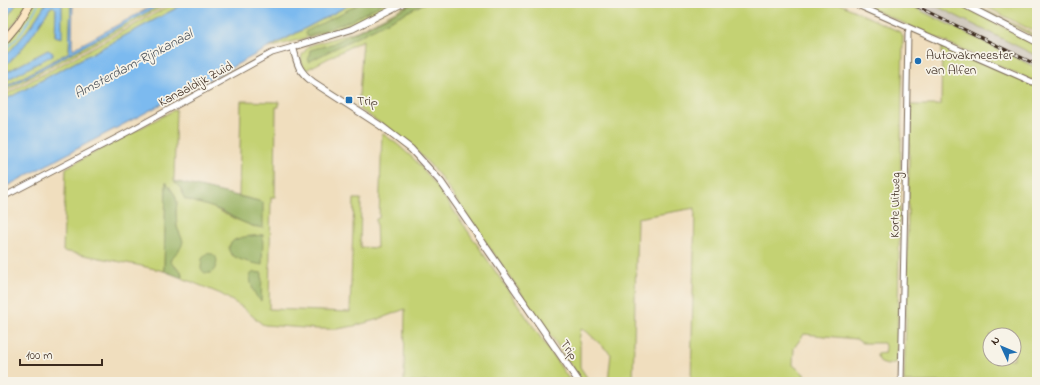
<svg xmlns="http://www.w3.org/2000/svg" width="1040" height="385" font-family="'Indie Flower',sans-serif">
  <rect width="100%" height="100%" fill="#f7f3e8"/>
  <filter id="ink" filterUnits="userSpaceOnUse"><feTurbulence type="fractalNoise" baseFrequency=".025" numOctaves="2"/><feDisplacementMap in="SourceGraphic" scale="8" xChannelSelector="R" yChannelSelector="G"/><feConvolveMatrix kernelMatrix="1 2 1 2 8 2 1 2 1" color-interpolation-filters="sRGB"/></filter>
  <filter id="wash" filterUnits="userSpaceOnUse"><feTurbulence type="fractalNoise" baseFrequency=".012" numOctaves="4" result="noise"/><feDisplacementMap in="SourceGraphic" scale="16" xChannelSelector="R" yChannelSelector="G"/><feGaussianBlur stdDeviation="0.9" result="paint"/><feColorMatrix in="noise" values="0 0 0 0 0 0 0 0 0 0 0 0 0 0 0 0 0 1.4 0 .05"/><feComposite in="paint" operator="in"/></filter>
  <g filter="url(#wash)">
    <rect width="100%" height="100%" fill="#f0debe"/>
    <!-- industrial -->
    <path fill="#cbc3b8" d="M905,3H930L1037,56V68Z"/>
    <!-- green -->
    <path fill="#c4d273" stroke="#807e48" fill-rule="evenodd" d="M17,3H27L17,20L3,37V23Z
      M33,3H46L37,17L19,42L3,58V43Z
      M62,3H71L69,52L3,88V82L52,55L48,50L3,74V67C23,52 36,29 50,8L53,6L56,9L55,36L61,38Z
      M164,3H170L3,93V90Z
      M175,3H186L3,101V96Z
      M353,3H392L346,27L269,48Z
      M411,3H838L900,32L903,36L897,362L887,365L881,363L876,354L885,353L886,350L884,343H862L856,339L804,334L794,348L793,365L804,374L805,382H691L695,208L637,218L633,382H608L611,354L586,331L581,329L579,341L580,345V367L590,382H583L439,175C432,167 425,159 418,152C400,135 378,122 358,108L363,40L306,70L302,64L301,60L302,55L309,46L357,31Z
      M859,3H905L1037,68V83Z
      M930,3H957L1037,45V56Z
      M969,3H972L1037,36V38Z
      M979,3H1037V33Z
      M942,44L968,55L969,57L981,63L983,62L1037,86V382H904L906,318L910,105H941ZM990,335H1014V359H990Z
      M241,101L279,102V107H276L275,197H271L269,309L350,312L354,199H361L360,247L377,248L376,219L379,218L382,133L397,144L415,160L427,174L439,189L571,382H404L405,309L379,319L354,326L337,329H318L265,325L262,324L242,307L221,294L182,278C183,268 176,268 170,263L171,259L173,256L181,238L177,227L176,212L177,202L175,195L166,182L164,271L137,265L63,251L66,168L176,109L174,181L181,189L184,198L185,199L212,207L235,219L255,227L263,202L239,196ZM263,235L246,261L237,258L231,254L229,246L233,241L237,239Z"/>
    <!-- forest -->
    <path fill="#9bb465" stroke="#6b6f42" d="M361,3H384L350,21L308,36L305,32Z
      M415,3H425L308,62L310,50L332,44Z
      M174,181L263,202V228C247,226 235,218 222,211C210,206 197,203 185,199L184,198L181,189Z
      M166,182L175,195L177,202L176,212L177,227L183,241C181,252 174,253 170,261L174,266L181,271L182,278L164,271Z
      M263,235L262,265C254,263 226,259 229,247C230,244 232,241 235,240C242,236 254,236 263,235Z
      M206,254C220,251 219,267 211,273C206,274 203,273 201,268L202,259Z
      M254,272L262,273L261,301C254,296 250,283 250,275Z"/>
    <!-- water -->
    <path fill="#7cbaef" stroke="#5c7286" d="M3,3H17L3,23Z
      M46,3H62V38L55,36L56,9L53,6L50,8C36,29 23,52 3,67V58C20,42 34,23 46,3Z
      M71,3H73L72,45L73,49L158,3H164L3,90V88L69,52Z
      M186,3H353L3,188V101Z
      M48,50L53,53V55L3,82V74Z"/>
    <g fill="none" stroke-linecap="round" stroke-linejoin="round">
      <!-- stream -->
      <path stroke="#7cbaef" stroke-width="1.5" d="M3,52L19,36L31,17L39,3"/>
    </g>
  </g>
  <g filter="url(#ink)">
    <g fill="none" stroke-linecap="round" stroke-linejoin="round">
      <defs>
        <path id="minor" d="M853,3L1037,84
          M3,197L126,133L272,53L293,47
          M901,382L905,198L908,33L909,29"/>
        <path id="tertiary" d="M403,3L352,29L293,47C297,63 298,71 313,82L381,126L411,149L441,182L579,382
          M961,3L1037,42"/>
        <path id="secondary" d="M3,42L18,24L31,3"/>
      </defs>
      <!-- minor casing -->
      <use href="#minor" stroke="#7a6956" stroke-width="7"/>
      <!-- tertiary casing -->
      <use href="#tertiary" stroke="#7a6956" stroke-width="8"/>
      <!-- secondary casing -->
      <use href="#secondary" stroke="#7a6956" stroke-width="9"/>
      <!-- minor -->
      <use href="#minor" stroke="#fff" stroke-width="5"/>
      <!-- tertiary -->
      <use href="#tertiary" stroke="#fff" stroke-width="6"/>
      <!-- secondary -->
      <use href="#secondary" stroke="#fbe6c3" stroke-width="7"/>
      <defs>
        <path id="rail" d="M910,3L1037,65"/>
      </defs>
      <!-- rail casing -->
      <use href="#rail" stroke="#3b2a1e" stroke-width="3"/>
      <!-- rail -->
      <use href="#rail" stroke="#f7f3e8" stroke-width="1.5" stroke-dasharray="4.5" stroke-linecap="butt"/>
    </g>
  </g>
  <!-- markers -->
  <g fill="#1f6fb2" stroke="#f7f3e8" stroke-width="1.5">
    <circle cx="918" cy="61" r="4"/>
    <rect x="345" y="96" width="8" height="8" rx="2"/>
  </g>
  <g text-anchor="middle" stroke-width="3.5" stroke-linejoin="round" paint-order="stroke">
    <!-- poi labels -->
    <g font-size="13" fill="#3b2a1e" stroke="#f7f3e8" text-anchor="start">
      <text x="926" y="59">Autovakmeester<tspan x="926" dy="15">van Alfen</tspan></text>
      <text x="357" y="105">Trip</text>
    </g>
    <!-- street labels -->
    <g font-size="13" fill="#3b2a1e" stroke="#f7f3e8">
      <text transform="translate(195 83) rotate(-28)" y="5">Kanaaldijk Zuid</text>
      <text transform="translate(894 205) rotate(-89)" y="5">Korte Uitweg</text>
      <text transform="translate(570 349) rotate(55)" y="5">Trip</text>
    </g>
    <!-- water labels -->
    <g font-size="14" font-style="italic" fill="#4e555d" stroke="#f7f3e8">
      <text transform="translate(133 63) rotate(-28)" y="5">Amsterdam-Rijnkanaal</text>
    </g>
  </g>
  <!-- margin -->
  <rect width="1040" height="385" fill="none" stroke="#f7f3e8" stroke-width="16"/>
  <!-- north arrow -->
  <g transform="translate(1002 347) rotate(314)"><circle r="19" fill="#f7f3e8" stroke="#aca397"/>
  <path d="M0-3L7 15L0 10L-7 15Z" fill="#1f6fb2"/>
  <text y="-6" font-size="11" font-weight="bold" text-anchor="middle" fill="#3b2a1e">N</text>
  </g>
  <!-- scale -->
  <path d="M20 359v6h82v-6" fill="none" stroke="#3b2a1e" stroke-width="2"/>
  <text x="26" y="359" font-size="12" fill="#3b2a1e" stroke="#f7f3e8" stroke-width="3" paint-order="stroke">100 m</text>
</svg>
